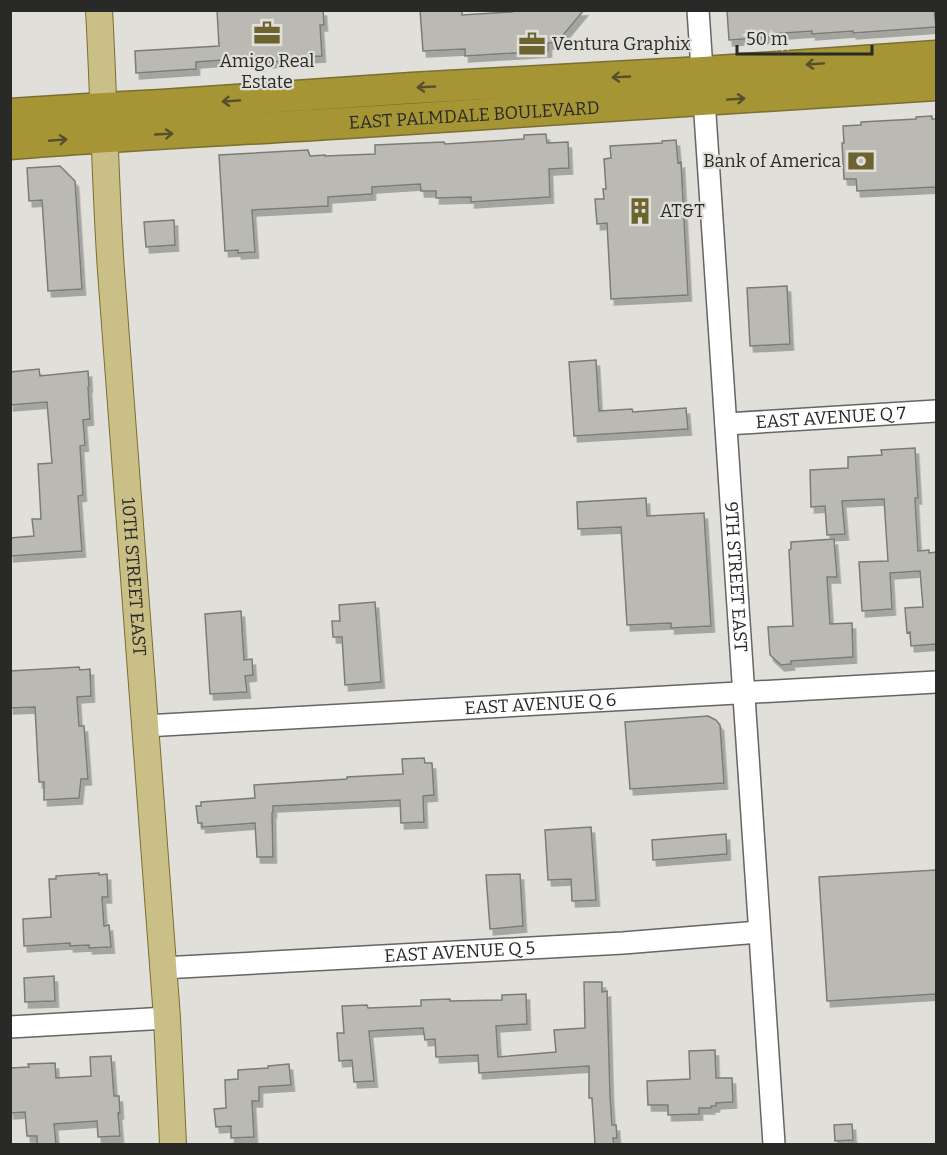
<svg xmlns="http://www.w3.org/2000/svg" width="947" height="1155" font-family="Bitter,serif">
  <defs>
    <filter id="shadow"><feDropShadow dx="3.5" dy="6" stdDeviation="0" flood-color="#0004"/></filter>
  </defs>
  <rect width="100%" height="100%" fill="#e0dfda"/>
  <!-- building -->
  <path fill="#bab9b4" stroke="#7c7c77" stroke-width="1.5" filter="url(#shadow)" d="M217,10H323L324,25H320L322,56L286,58V61L266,62V57L196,62V69L136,73L135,51L219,46Z
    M420,10H462V15L512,12V10H584L564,34V42L548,43V51L465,56V49L423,51Z
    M727,10H934L936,27L853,33V31L812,34V31L771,34V37L729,40Z
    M932,116V119H936V187L857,191L856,179H844L842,143H844L843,126L861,125V122L916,119V117Z
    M546,134L547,143L568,142L569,168L549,169L550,197L471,202V197L436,198V191H421L420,184L372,187V194L328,197V206L252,210L255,252L238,253V250L225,251L219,155L308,150L310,156L325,155V156L375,154V145L444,142L445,144L524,139V135Z
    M676,140L678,163L681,162L688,295L611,299L607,223L597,224L595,199H604L603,189H606L604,159L611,158L610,146L662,143V141Z
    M60,166L75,181L82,289L48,291L42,200L29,201L27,168Z
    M174,220L175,245L146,247L144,222Z
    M787,286L790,344L750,346L747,288Z
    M596,360L599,411L632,409L633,412L686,408L688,429L574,436L569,362Z
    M39,369L40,376L88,371L89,386L88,387L90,419L83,420L85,445L80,446L83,495L78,496L82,551L10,556V538L34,536L32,519H41L38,464L52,463L47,402L10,405V372Z
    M915,448L918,498H915L918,551L929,550V553L936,552V644L911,646L910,632L907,633L905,608L923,607L920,571L890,573L892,609L862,611L859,562L888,561L884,499L842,501L845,534L827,535L825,506L811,507L810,470L848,468V457L882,455L881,450Z
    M646,498L647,516L704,513L711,626L671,628V623L627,625L621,527L578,529L577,502Z
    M834,539L837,577H827L830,624L852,623L853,657L791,661V664L781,665L770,655L768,627L793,626L789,550L791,549V542Z
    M375,602L381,682L345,685L342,637H333L332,621H340L339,605Z
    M241,611L244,660L252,659L253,675L245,676L247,692L210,694L205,614Z
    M79,667L80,670L90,669L91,696L77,697L79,726H84L88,779H81L79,798L44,800V782H39L35,707L10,708V671Z
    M708,716L716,720L720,725L724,783L630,789L625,722Z
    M424,758L425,763H432L434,795L423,796L424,822L401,823L400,800L273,806V812L272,813L273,857H257L255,823L202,827V823H198L196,806H201V802L255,798L254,785L347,779V777L403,774L402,759Z
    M591,827L596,900L572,901L571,879L548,880L545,830Z
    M726,834L727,854L653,860L652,840Z
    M936,870V994L827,1001L819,877Z
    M99,873V875L107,874L108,897H102L104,926L109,925L111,947L89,948V945L70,946V943L24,946L23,919L51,917L49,879H56V876Z
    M520,874L523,926L490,929L486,875Z
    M54,976L55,1001L25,1002L24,978Z
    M584,982H602V992L607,991L610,1095L612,1125H616L617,1138H613L614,1144H595L592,1098H589V1066L479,1073L478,1055L436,1057L435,1039L425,1040L423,1028L369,1031L374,1081L354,1082L352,1060L339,1061L337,1033H344L342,1006L367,1005L368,1008L421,1006V1000L450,999V1001L502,1000V995L526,994L527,1024L496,1026L498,1057L556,1052L554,1030L585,1028Z
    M715,1050L716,1078H732L733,1102L716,1103V1106H711V1108H699V1114L668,1115V1105H648L647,1081L690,1079L689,1051Z
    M111,1056L114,1096H119L120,1113H118L120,1136L98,1137L97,1121L54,1124L56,1144H37V1136H27L25,1112L10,1113V1068L29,1067L28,1064L55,1063L56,1078L91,1076L90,1057Z
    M289,1064L291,1085L259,1087V1101H252L254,1137L231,1138V1126L216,1127L214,1109L226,1108L225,1080L238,1079V1070L268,1068V1066Z
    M852,1124L853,1140L835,1141L834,1125Z"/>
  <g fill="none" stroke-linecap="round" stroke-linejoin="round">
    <defs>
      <g id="minor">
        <path id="s1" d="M698,10L774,1144"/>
        <path id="s2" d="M726,424L936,411"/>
        <path id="s3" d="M145,726L936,682"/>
        <path id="s4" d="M162,968L623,943L759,932"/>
        <path d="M10,1027L167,1018"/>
      </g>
      <g id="major">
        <path id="s5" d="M99,10C104,97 105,184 111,271L167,1018L173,1144"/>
      </g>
      <g id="highway">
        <path d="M10,114L104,108L162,105L412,88L703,72L936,56"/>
        <path id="s6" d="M10,144C122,135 234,130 346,123C543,111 740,99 936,85"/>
      </g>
    </defs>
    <!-- minor casing -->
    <use href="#minor" stroke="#666561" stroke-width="24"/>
    <!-- major casing -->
    <use href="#major" stroke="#7a6f30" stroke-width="28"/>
    <!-- highway casing -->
    <use href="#highway" stroke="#7a6f30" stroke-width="33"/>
    <!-- minor -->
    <use href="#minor" stroke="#fff" stroke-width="21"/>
    <!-- major -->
    <use href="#major" stroke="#cabf86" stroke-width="26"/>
    <!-- highway -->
    <use href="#highway" stroke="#a69535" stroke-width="30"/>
  </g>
  <!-- one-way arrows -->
  <defs><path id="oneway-shaft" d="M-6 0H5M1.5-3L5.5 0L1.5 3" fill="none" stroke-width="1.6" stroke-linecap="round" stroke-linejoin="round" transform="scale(1.5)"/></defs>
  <g stroke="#554f2c">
    <use href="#oneway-shaft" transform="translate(815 64) rotate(176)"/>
    <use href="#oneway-shaft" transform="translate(621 77) rotate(177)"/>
    <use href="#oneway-shaft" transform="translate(426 87) rotate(177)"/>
    <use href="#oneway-shaft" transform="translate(736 99) rotate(-4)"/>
    <use href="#oneway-shaft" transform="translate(231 101) rotate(176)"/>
    <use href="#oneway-shaft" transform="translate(164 134) rotate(-3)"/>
    <use href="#oneway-shaft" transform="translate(58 140) rotate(-5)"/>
  </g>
  <!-- icons -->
  <defs>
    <symbol id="office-bare" viewBox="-9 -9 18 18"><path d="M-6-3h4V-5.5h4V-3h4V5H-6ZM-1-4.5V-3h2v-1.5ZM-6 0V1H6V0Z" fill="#6c632f" stroke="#e0dfda" stroke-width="2.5" paint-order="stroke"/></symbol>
    <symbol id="bank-bare" viewBox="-9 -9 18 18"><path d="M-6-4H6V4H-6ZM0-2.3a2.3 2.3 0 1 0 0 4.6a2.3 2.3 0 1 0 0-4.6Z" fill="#6c632f" stroke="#e0dfda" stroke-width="2.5" paint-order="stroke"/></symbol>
    <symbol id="building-bare" viewBox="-9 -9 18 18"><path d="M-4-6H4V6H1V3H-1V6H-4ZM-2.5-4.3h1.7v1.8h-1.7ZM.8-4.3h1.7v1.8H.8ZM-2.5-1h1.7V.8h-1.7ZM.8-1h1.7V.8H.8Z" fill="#6c632f" stroke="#e0dfda" stroke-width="2.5" paint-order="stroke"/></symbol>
  </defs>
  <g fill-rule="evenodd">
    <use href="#office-bare" x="248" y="14" width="38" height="38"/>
    <use href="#office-bare" x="513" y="25" width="38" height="38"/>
    <use href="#bank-bare" x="842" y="142" width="38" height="38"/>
    <use href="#building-bare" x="621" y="192" width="38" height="38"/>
  </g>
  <g text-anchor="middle" stroke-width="4.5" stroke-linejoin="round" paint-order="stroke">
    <!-- poi labels -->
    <g font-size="18" fill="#292927" stroke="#e0dfda" text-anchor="start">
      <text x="552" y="50">Ventura Graphix</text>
      <text x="267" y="67" text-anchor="middle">Amigo Real<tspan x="267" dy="21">Estate</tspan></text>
      <text x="841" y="167" text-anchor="end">Bank of America</text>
      <text x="660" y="217">AT&amp;T</text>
    </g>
    <!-- street labels -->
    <g font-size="18" fill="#292927" stroke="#e0dfda">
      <text dy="6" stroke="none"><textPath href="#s6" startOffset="465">EAST PALMDALE BOULEVARD</textPath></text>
      <text dy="6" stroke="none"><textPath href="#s2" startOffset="105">EAST AVENUE Q 7</textPath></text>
      <text dy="6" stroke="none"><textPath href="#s1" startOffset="568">9TH STREET EAST</textPath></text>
      <text dy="6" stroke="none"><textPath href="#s5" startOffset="568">10TH STREET EAST</textPath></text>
      <text dy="6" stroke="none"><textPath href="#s3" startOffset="396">EAST AVENUE Q 6</textPath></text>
      <text dy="6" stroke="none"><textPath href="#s4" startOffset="298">EAST AVENUE Q 5</textPath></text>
    </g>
  </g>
  <!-- border -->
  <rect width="947" height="1155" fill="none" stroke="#292927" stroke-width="24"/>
  <!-- scale -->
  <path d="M737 45v9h135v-9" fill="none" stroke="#292927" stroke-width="3"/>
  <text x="746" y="45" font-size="18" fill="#292927" stroke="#e0dfda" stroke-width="4.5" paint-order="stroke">50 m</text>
</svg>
